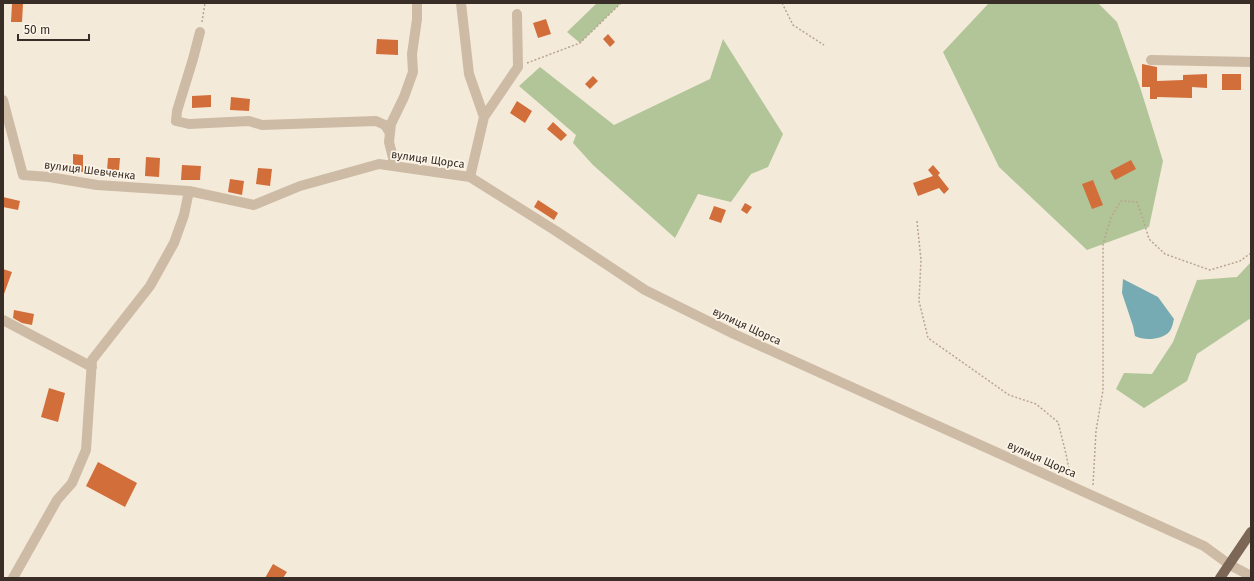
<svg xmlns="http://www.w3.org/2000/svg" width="1254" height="581" font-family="'Fira Sans',sans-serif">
  <rect width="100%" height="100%" fill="#f4eada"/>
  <!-- green -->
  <path fill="#b1c598" d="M597,3H621L580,43L567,32Z
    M989,3H1098L1117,22L1140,87L1163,161L1149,227L1087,250L999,167L943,52Z
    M723,39L783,134L768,167L751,174L731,202L698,194L675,238L593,165L573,143L576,135L519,86L540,67L614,125L710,79Z
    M1251,262V318L1197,354L1187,381L1144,408L1116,389L1124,373L1152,374L1173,342L1197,280L1237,277Z"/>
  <!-- water -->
  <path fill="#76abb4" d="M1123,279L1158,297L1174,319C1173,323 1172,329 1169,332C1162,340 1144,341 1135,336L1133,326L1122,293Z"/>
  <!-- building -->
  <path fill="#d26e3a" d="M12,4H23L22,22H11Z
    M546,19L551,34L538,38L533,23Z
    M608,34L615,42L610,47L603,39Z
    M377,39L398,40V55L376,54Z
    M1142,64L1157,67V81L1183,80V75L1207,74V88L1192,87V98L1157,97V99H1150V87H1142Z
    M1222,74H1241V90H1222Z
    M593,76L598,81L590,89L585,84Z
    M211,95V107L192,108V96Z
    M231,97L250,99L249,111L230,110Z
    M517,101L532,111L525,123L510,113Z
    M553,122L567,135L561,141L547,129Z
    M73,154L83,155V172H73Z
    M146,157L160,158L159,177L145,176Z
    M108,158H120L119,170H107Z
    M1131,160L1136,169L1115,180L1110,171Z
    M182,165L201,166L200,180H181Z
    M933,165L940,173L938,175L949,189L944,194L939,188L918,196L913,183L933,176L928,170Z
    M258,168L272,169L270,186L256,184Z
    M230,179L244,181L242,195L228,192Z
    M1093,180L1103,205L1092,209L1082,184Z
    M3,197L20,201L18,210L3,207Z
    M538,200L558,213L554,220L534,207Z
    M745,203L752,207L747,214L741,210Z
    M714,206L726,210L721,223L709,219Z
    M3,269L12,272L4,294H3Z
    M14,310L34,314L32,325L22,323L13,318Z
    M49,388L65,393L58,422L41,417Z
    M98,462L137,483L125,507L86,486Z
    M273,564L287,572L283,578H265Z"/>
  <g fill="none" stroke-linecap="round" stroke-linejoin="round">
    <!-- path -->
    <path stroke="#b9a58f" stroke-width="1.5" stroke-dasharray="2 2" stroke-linecap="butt" d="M782,3L793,25L824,45
      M202,22L205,3
      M527,63L580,43L621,3
      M917,221L921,260L919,301L928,338L1009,395L1036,404L1058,422L1066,454L1070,474
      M1093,485L1096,431L1103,390V244L1111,217L1121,201L1137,202L1143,219L1149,239L1165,254L1210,270L1240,261L1251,253"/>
    <!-- minor -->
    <path stroke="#cdbba5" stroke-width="10" d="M461,3L469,74L484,117L470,177
      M200,32L193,59L177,111L176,121L189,124L249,121L262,125L376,121L385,125L390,133
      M1151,60L1251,62
      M3,100L23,175L49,177L97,185L189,191L254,205L300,186L379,164L470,177L556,231L645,290L734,334L1204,546L1230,565L1251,576
      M484,117L518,67L517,14
      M395,166L389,142L391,124L404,97L413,72L412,54L417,19V3
      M3,320L92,367
      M13,578L57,500L72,483L86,450L92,360L150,286L174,243L184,215L189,191"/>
    <!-- major -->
    <path stroke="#7c6656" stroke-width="10" d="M1220,578L1251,532"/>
  </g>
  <g text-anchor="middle" stroke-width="3.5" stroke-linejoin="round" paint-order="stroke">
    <!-- street labels -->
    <g font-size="11" fill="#382e27" stroke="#fbf4e7">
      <text transform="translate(428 159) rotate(8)" y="4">вулиця Щорса</text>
      <text transform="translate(90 170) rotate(7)" y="4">вулиця Шевченка</text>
      <text transform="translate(747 326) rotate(25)" y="4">вулиця Щорса</text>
      <text transform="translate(1042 459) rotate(24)" y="4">вулиця Щорса</text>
    </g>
  </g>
  <!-- border -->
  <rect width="1254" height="581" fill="none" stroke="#382e27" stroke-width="8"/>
  <!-- scale -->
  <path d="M18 34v6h71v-6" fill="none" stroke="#382e27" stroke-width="2"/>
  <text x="24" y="34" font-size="12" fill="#382e27" stroke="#fbf4e7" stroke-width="3" paint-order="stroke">50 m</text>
</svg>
